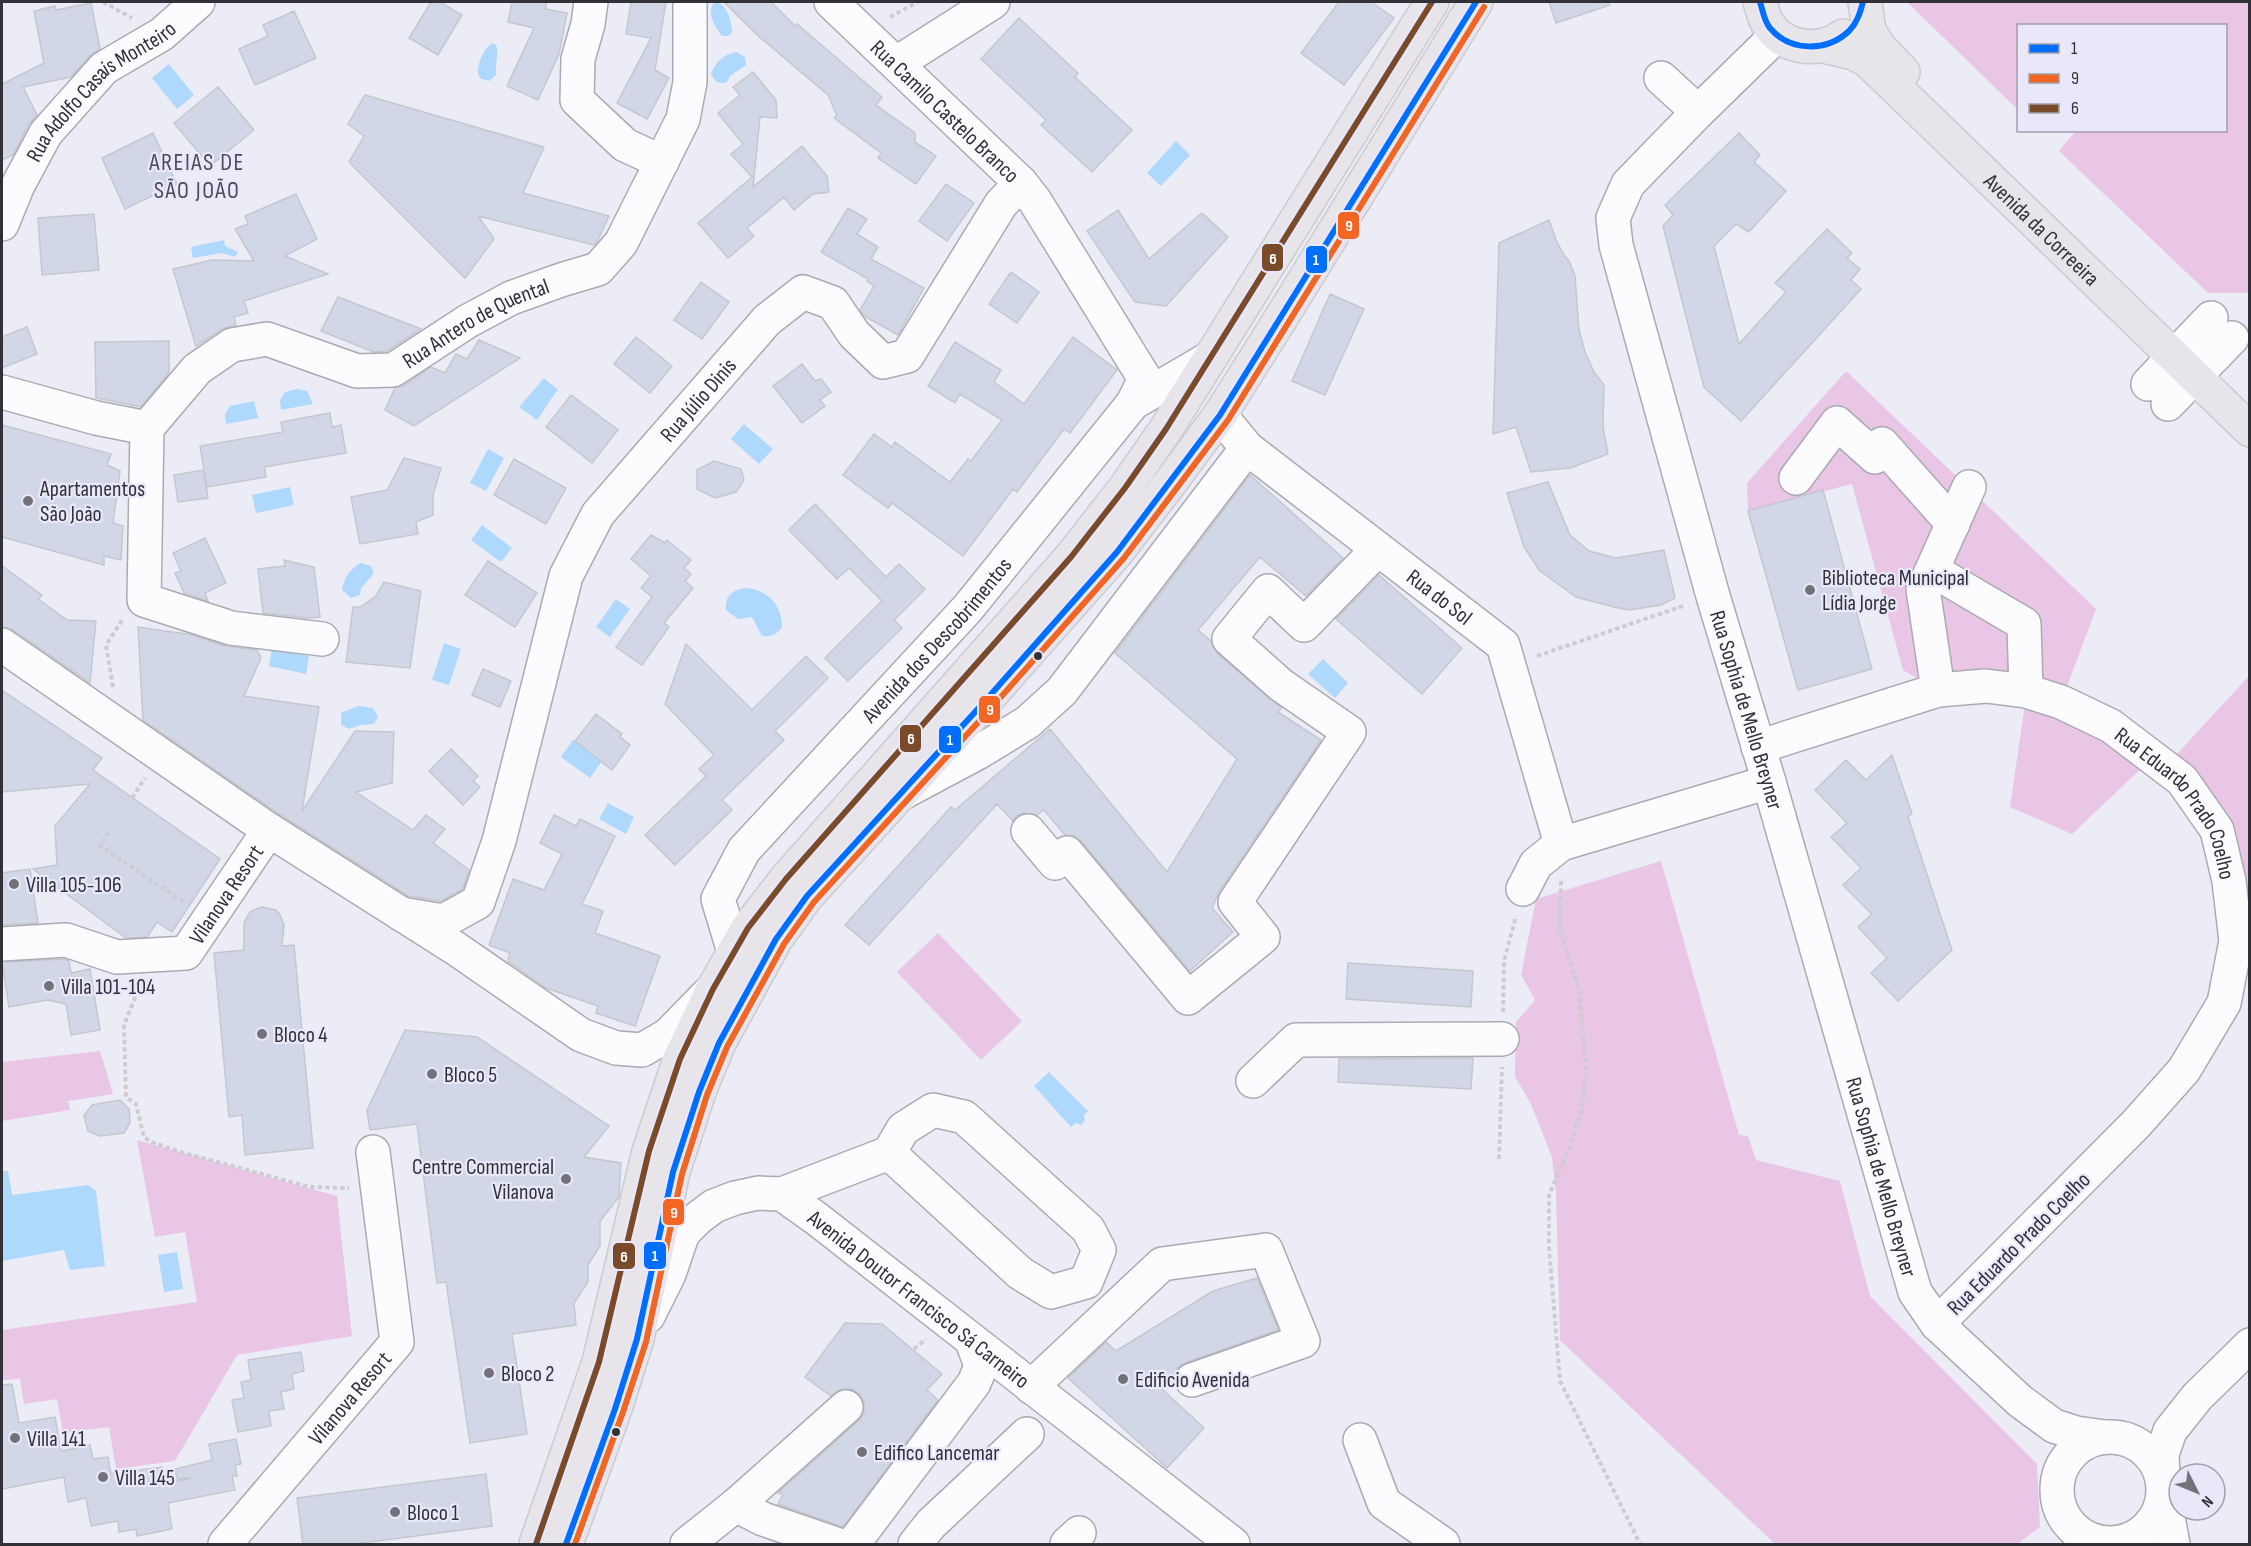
<svg xmlns="http://www.w3.org/2000/svg" width="2251" height="1546" font-family="'Sofia Sans Condensed',sans-serif">
  <rect width="100%" height="100%" fill="#ececf6"/>
  <!-- green -->
  <path fill="#e9c5e6" d="M1907,2H2249V293H2208L2059,151L2075,132L2074,131L2226,130V26H2018V110Z
    M1846,371L2096,609L2061,702L1938,690L1903,670L1852,484L1748,511L1747,483Z
    M2249,676V941L2232,827L2176,755Z
    M2025,704L2069,720L2145,765L2072,834L2010,807Z
    M1661,861L1739,1135L1748,1136L1756,1160L1840,1181L1870,1296L2037,1464L2040,1527L2017,1544H1775L1560,1340L1556,1193L1552,1157L1531,1104L1515,1077L1516,1022L1535,1000L1521,975L1536,899Z
    M938,933L1022,1021L981,1060L897,972Z
    M100,1051L113,1094L68,1101L70,1110L2,1121V1062Z
    M137,1140L337,1196L352,1336L237,1355L175,1461L116,1469L109,1427L63,1433L57,1399L24,1404L20,1379L2,1380V1330L197,1302L185,1232L155,1237Z"/>
  <!-- water -->
  <path fill="#aed8fc" d="M718,2C729,9 731,20 732,32L728,36H722C715,26 707,16 713,4Z
    M492,43L496,45C499,52 495,66 496,75L489,81L481,79L478,74C477,64 483,50 492,43Z
    M736,52L745,57L746,65L730,76L727,82C719,85 714,81 711,73C717,61 723,55 736,52Z
    M169,64L194,95L177,109L152,78Z
    M1176,141L1190,155L1161,186L1147,173Z
    M224,240L225,246L238,252L235,257L222,253L193,258L191,247Z
    M544,378L558,390C549,400 545,410 537,420L519,407Z
    M297,389L307,391L313,404L281,410L280,400L285,392Z
    M254,401L258,418L226,424L225,414L230,406Z
    M744,424L773,449L759,464L731,439Z
    M488,449L504,458L486,491L470,483Z
    M290,487L294,505L256,513L252,495Z
    M482,525L512,548L501,562L471,540Z
    M360,563L371,566L374,573L361,588L360,595L351,598L342,590C344,577 350,570 360,563Z
    M746,588C768,590 782,605 782,627C776,635 772,637 762,636L752,617L738,619L726,610C725,595 732,590 746,588Z
    M616,599L630,609L610,637L596,627Z
    M444,643L461,649L449,685L432,680Z
    M272,648L309,656L306,674L269,666Z
    M1323,659L1348,683L1335,698L1308,674Z
    M358,706L373,708L378,717L374,724L360,725L349,729L341,725V713Z
    M573,740L602,761L590,778L561,757Z
    M608,803L634,817L626,834L599,819Z
    M1049,1072L1088,1111L1084,1115L1085,1121L1081,1125L1076,1123L1071,1127L1034,1086Z
    M2,1171H8L12,1195L88,1185L96,1191L105,1266L70,1270L64,1250L2,1261Z
    M177,1252L183,1289L164,1292L158,1255Z"/>
  <!-- building -->
  <path fill="#d2d7e7" stroke="#c5c7ce" stroke-width="1.5" d="M431,2H440L462,15L438,55L409,38Z
    M512,2H547L545,9L567,13L559,54L538,100L507,86L534,28L508,22Z
    M631,2H666L655,70L669,78L647,119L617,103L651,38L626,34Z
    M724,2H771L795,26L797,24L882,97L876,105L915,133V142L936,156L916,184L878,158L881,153L834,118L837,116L828,95L755,33Z
    M1339,2H1371L1394,18L1344,85L1301,53Z
    M1549,2H1609L1610,5L1556,23Z
    M91,3L100,49L90,56L71,77L23,87L37,115L29,124L13,155L2,160V84L44,63L34,11L55,6L56,10Z
    M294,11L316,58L255,85L239,49L268,36L263,25Z
    M1019,18L1078,73L1075,77L1132,130L1092,172L1041,125L1046,120L981,59Z
    M753,72L776,100L777,118L760,117L753,187L802,146L827,176L829,192L813,194L794,210L784,197L747,228L754,236L728,258L698,223L752,177L731,154L743,144L718,113L740,95L733,87Z
    M218,87L254,130L210,166L174,123Z
    M365,95L544,147L523,193L609,216L597,242L594,245L478,216L494,239L465,278L349,162L364,136L348,124Z
    M153,133L177,184L125,209L102,158Z
    M1739,133L1760,155L1754,162L1786,191L1749,232L1736,224L1714,246L1739,344L1786,292L1775,283L1827,229L1852,253L1847,258L1860,269L1851,280L1861,289L1741,421L1704,387L1663,226L1673,215L1665,205Z
    M946,184L974,203L947,241L919,221Z
    M296,194L317,239L285,256L328,274L244,301L248,313L234,317L236,325L222,329L196,346L173,269L212,260L254,261L235,229L248,224L245,216Z
    M848,208L867,219L857,234L878,247L871,259L924,288L898,335L864,316L860,310L874,286L867,281L868,279L821,252Z
    M1118,210L1149,259L1202,213L1228,237L1166,306L1135,302L1087,231Z
    M94,214L99,270L42,275L38,218Z
    M1549,220L1556,240L1564,255L1569,261L1575,276L1579,330L1585,352L1594,372L1604,385L1603,427L1608,454L1570,468L1531,472L1516,427L1493,434L1499,243Z
    M1011,272L1039,292L1017,323L989,304Z
    M701,282L729,302L702,339L674,320Z
    M1330,294L1364,309L1325,395L1292,381Z
    M338,297L421,329L387,351L374,352L321,331Z
    M27,327L37,354L2,368V337Z
    M636,337L672,366L650,393L614,364Z
    M1073,337L1117,370L1070,433L1064,429L1017,492L1013,489L963,556L892,503L888,508L843,475L874,434L892,447L895,442L950,482L968,459L971,461L1002,420L960,394L955,403L928,386L955,342L1001,370L994,382L1024,404Z
    M479,340L520,358L414,426L385,410L395,388L403,386L431,367L445,373L456,354L467,359Z
    M169,341V373L141,407L96,398L95,342Z
    M802,364L815,381L821,379L831,392L820,400L825,406L802,423L773,386Z
    M571,395L618,430L592,463L546,427Z
    M330,413L332,427L341,425L346,453L264,467L266,477L207,487L204,471L208,498L178,502L174,475L204,470L200,446L283,432L281,422Z
    M2,425L111,454L107,465L120,471L113,523L123,526L121,560L104,556V565L2,537Z
    M404,458L441,468L433,495V515L416,522L418,534L360,544L351,497L387,490Z
    M514,459L566,488L546,524L494,495Z
    M714,461L741,469L744,480L736,492L715,498L697,489V470Z
    M1250,475L1343,558L1306,596L1260,557L1198,630L1211,641L1217,653L1281,708L1278,712L1321,740L1219,892L1212,908L1233,932L1190,971L1081,841L1074,836L1065,835L1044,810L1037,815L1024,813L1016,816L1013,821L997,804L869,945L845,925L951,807L955,810L1050,729L1167,872L1237,759L1115,653Z
    M1548,482L1570,535L1589,551L1616,558L1664,550L1675,598L1661,605L1642,608L1629,610L1614,607L1576,597L1539,570L1524,547L1507,493Z
    M1823,490L1872,669L1798,690L1748,511Z
    M815,504L886,577L899,564L925,589L894,620L902,628L848,681L825,658L882,601L849,568L837,579L789,530Z
    M651,535L665,543L667,540L691,560L684,568L691,574L685,581L693,588L664,623L669,627L642,665L616,647L652,597L641,588L651,576L631,559Z
    M205,538L226,583L205,593L208,601L184,593L175,573L181,571L173,553Z
    M284,560L314,567L320,617L307,618L263,613L258,569L285,566Z
    M488,561L537,593L515,627L465,595Z
    M2,566L42,595L38,599L67,620L96,621L90,683L13,630L2,627Z
    M1379,575L1462,648L1422,694L1336,619Z
    M384,582L421,591L410,668L346,662L353,607H360L376,596Z
    M138,627L193,635L225,646L257,650L261,658L244,696L319,707L302,811L355,731L394,732L392,783L356,792L413,830L426,815L445,829L433,843L469,870L463,889L441,901L408,896L279,814L143,720Z
    M686,644L752,710L806,656L828,678L775,731L784,740L722,800L732,810L675,865L645,835L706,776L699,769L714,755L665,704Z
    M483,669L511,681L500,707L472,695Z
    M2,690L102,758L93,770L220,859L172,932L157,922L147,937L126,938L33,869L57,865L55,826L90,784L2,792Z
    M596,714L622,734L620,737L630,745L612,770L575,741Z
    M451,749L478,776L473,781L480,787L463,805L429,771Z
    M1892,755L1912,814L1908,817L1952,950L1898,1001L1871,973L1887,958L1858,927L1872,914L1843,885L1861,868L1831,837L1847,823L1815,790L1846,760L1866,780Z
    M554,815L576,826L580,819L615,836L582,904L603,911L595,933L660,956L635,1026L596,1013L598,1006L546,988L508,961L510,953L489,945L513,879L544,890L562,854L540,843Z
    M30,869L38,923L2,925V873Z
    M262,907L276,910L280,915L284,925L282,946L294,945L313,1148L245,1155L242,1115L229,1117L214,953L244,950V923L247,917L251,911Z
    M64,959L69,961L71,973L90,969L100,1030L71,1035L66,1004L47,1000L9,1007L2,962Z
    M1348,963L1473,971L1471,1007L1346,999Z
    M405,1030L477,1037L609,1126L584,1157L621,1163L619,1197L600,1221V1246L588,1265V1282L574,1303L576,1325L512,1334L527,1434L470,1443L446,1282L437,1283L417,1124L370,1130L367,1110Z
    M1473,1058L1471,1089L1338,1082L1339,1059Z
    M120,1100L129,1109L130,1123L124,1133L100,1136L88,1131L84,1116L92,1105Z
    M1257,1278L1278,1330L1185,1363L1177,1368L1174,1381L1161,1388L1204,1428L1167,1468L1068,1378L1106,1342L1116,1351L1213,1291Z
    M845,1323L882,1324L942,1374L927,1390L938,1400L843,1527L778,1504L783,1495L778,1493L858,1421L864,1413V1403L860,1394L852,1389H842L831,1396L805,1377Z
    M301,1352L304,1371L292,1374L294,1389L281,1392L284,1409L269,1411L271,1426L238,1432L232,1400L244,1398L241,1382L251,1380L248,1360Z
    M12,1384L19,1423L55,1417L61,1451L90,1445L93,1459L108,1457L111,1474L162,1467L164,1484L191,1478L177,1479L175,1469L212,1460L209,1444L236,1439L241,1464L235,1465L237,1476H232L235,1490L168,1503L172,1529L137,1536L136,1529L119,1532L118,1521L91,1526L86,1498L68,1502L64,1477L2,1489V1385Z
    M486,1474L492,1526L347,1545H303L297,1498Z"/>
  <g fill="none" stroke-linecap="round" stroke-linejoin="round">
    <defs>
      <g id="minor">
        <path d="M591,2L588,24L578,59L577,100L625,145L662,162"/>
        <path id="s1" d="M831,2L1021,183L1035,201L1145,379L1133,403"/>
        <path id="s2" d="M1777,35L1698,112L1628,184L1613,218L1616,245L1713,596L1769,782L1915,1292L1937,1324L2020,1401L2054,1426L2076,1433L2105,1437"/>
        <path d="M897,63L993,2"/>
        <path d="M1661,78L1698,112"/>
        <path id="s3" d="M2,224L18,185L46,133L104,68L162,34L198,2"/>
        <path d="M2148,384L2211,318"/>
        <path id="s4" d="M2,392L96,418L147,428L197,369L232,345L267,339L357,371L393,370L468,321L511,298L561,280L598,269L621,243L683,119L690,82V2"/>
        <path d="M2168,404L2232,338"/>
        <path id="s5" d="M1220,415L1247,448L1503,645L1561,844"/>
        <path d="M147,428L144,600L231,628L322,639"/>
        <path d="M1796,478L1837,423L1875,457L1882,444L1953,524"/>
        <path d="M1969,487L1932,570L2024,624L2026,691"/>
        <path d="M1932,570L1923,589L1938,690"/>
        <path d="M2,645L269,830L455,948L581,1035L616,1048L642,1050L668,1035L708,994"/>
        <path id="s6" d="M1758,747L1938,690L1986,686L2026,691L2061,702L2111,726L2182,780L2217,830L2229,881L2236,941L2224,1003L2184,1070L2136,1124L1937,1324"/>
        <path d="M904,792L979,752L1028,722L1062,691L1247,448"/>
        <path d="M1028,831L1055,863L1067,853L1188,998L1263,937L1235,902L1349,732L1281,685L1229,639L1268,591L1304,625L1378,549"/>
        <path d="M1523,889L1536,864L1561,844L1769,782"/>
        <path id="s7" d="M401,914L444,921L478,902L499,841L566,576L598,514L767,320L803,292L833,303L854,334L883,362L907,356L1001,204L1021,183"/>
        <path id="s8" d="M2,944L66,940L117,957L186,953L269,830"/>
        <path id="s9" d="M734,952L718,899L744,850L968,608L1133,403L1210,358"/>
        <path d="M1253,1081L1296,1040L1502,1039"/>
        <path d="M782,1194L889,1153L903,1129L933,1110L964,1117L1088,1229L1099,1250L1086,1282L1051,1292L1020,1273L889,1153"/>
        <path id="s10" d="M648,1316L669,1274L683,1233L698,1218L714,1206L735,1198L758,1193L782,1194L817,1219L1233,1544"/>
        <path d="M1031,1387L1162,1264L1266,1250L1303,1341L1192,1380"/>
        <circle cx="2110" cy="1490" r="53"/>
        <path d="M1360,1440L1384,1503L1443,1544"/>
        <path d="M2163,1477L2162,1454L2170,1431L2197,1397L2250,1345"/>
        <path d="M2164,1496L2173,1544"/>
        <path d="M736,1505L763,1519L836,1544"/>
        <path id="s11" d="M225,1544L397,1342L373,1152"/>
        <path d="M687,1544L736,1505L846,1407"/>
        <path d="M853,1544L974,1383L981,1366L972,1341"/>
        <path d="M915,1544L931,1524L1027,1434"/>
        <path d="M1067,1544L1079,1533"/>
      </g>
      <g id="major">
        <path d="M1760,2C1763,11 1764,20 1771,28C1788,50 1821,52 1843,36"/>
        <path d="M1865,2L1869,31L1879,47L1903,72"/>
        <path id="s12" d="M1823,46L1853,53L1867,60L2250,430"/>
        <path d="M536,1544L599,1362L649,1151L680,1059L713,989L748,928L786,879L1071,557L1125,488L1166,429L1432,2"/>
        <path d="M566,1544L615,1409L637,1339L673,1172L699,1092L719,1043L776,939L807,896L986,700L1117,552L1173,479L1220,415L1278,323L1476,2"/>
      </g>
    </defs>
    <!-- minor casing -->
    <use href="#minor" stroke="#abaab2" stroke-width="36"/>
    <!-- major casing -->
    <use href="#major" stroke="#cbcbd0" stroke-width="36"/>
    <!-- path -->
    <path stroke="#cdcdd1" stroke-width="4" stroke-dasharray="4.5 3" stroke-linecap="butt" d="M103,2L132,18
      M890,17L918,2
      M1537,656L1686,605
      M113,687L106,645L123,619
      M132,798L145,778
      M109,832L100,846L186,903
      M1561,881L1560,930L1579,990L1586,1070L1582,1109L1569,1148L1549,1195V1248L1560,1381L1640,1544
      M141,983L124,1025L126,1097L136,1104L144,1137L151,1142L184,1153L310,1187L349,1188
      M1503,1012L1504,961L1516,916
      M1499,1159L1502,1067
      M914,1349L926,1339"/>
    <!-- minor -->
    <use href="#minor" stroke="#fcfcfe" stroke-width="33"/>
    <!-- major -->
    <use href="#major" stroke="#e7e4ea" stroke-width="33"/>
    <defs>
      <path id="bus-1" d="M1760,2C1763,11 1764,21 1770,28C1790,52 1827,52 1849,31C1857,23 1860,13 1863,2
        M566,1544L615,1409L637,1339L673,1172L699,1092L719,1043L776,939L807,896L986,700L1117,552L1220,415L1476,2"/>
      <path id="bus-2" d="M575,1544L623,1412L646,1342L682,1174L707,1095L727,1047L784,944L814,902L993,706L1124,558L1228,420L1484,7"/>
      <path id="bus-3" d="M536,1544L599,1362L649,1151L680,1059L713,989L748,928L786,879L1071,557L1125,488L1166,429L1432,2"/>
    </defs>
    <!-- bus-1 casing -->
    <use href="#bus-1" stroke="#e9e8fa" stroke-width="10"/>
    <!-- bus-2 casing -->
    <use href="#bus-2" stroke="#e9e8fa" stroke-width="10"/>
    <!-- bus-3 casing -->
    <use href="#bus-3" stroke="#e9e8fa" stroke-width="10"/>
    <!-- bus-1 -->
    <use href="#bus-1" stroke="#006fff" stroke-width="6"/>
    <!-- bus-2 -->
    <use href="#bus-2" stroke="#f26522" stroke-width="6"/>
    <!-- bus-3 -->
    <use href="#bus-3" stroke="#7a4b2a" stroke-width="6"/>
  </g>
  <!-- markers -->
  <g fill="#73727a" stroke="#e9e8fa" stroke-width="2">
    <circle cx="28" cy="501" r="6"/>
    <circle cx="1810" cy="590" r="6"/>
    <circle cx="14" cy="884" r="6"/>
    <circle cx="49" cy="986" r="6"/>
    <circle cx="262" cy="1034" r="6"/>
    <circle cx="432" cy="1074" r="6"/>
    <circle cx="566" cy="1179" r="6"/>
    <circle cx="489" cy="1373" r="6"/>
    <circle cx="1123" cy="1379" r="6"/>
    <circle cx="15" cy="1438" r="6"/>
    <circle cx="862" cy="1452" r="6"/>
    <circle cx="103" cy="1477" r="6"/>
    <circle cx="395" cy="1512" r="6"/>
  </g>
  <g fill="#323138" stroke="#e9e8fa" stroke-width="2">
    <circle cx="1038" cy="656" r="5"/>
    <circle cx="616" cy="1432" r="5"/>
  </g>
  <g text-anchor="middle" stroke-width="4.5" stroke-linejoin="round" paint-order="stroke">
    <!-- street labels -->
    <g font-size="22" fill="#323138" stroke="#e9e8fa">
      <text dy="8" stroke="none"><textPath href="#s3" startOffset="170">Rua Adolfo Casais Monteiro</textPath></text>
      <text dy="8" stroke="none"><textPath href="#s1" startOffset="158">Rua Camilo Castelo Branco</textPath></text>
      <text dy="8" stroke="none"><textPath href="#s12" startOffset="290">Avenida da Correeira</textPath></text>
      <text dy="8" stroke="none"><textPath href="#s4" startOffset="532">Rua Antero de Quental</textPath></text>
      <text dy="8" stroke="none"><textPath href="#s7" startOffset="642">Rua Júlio Dinis</textPath></text>
      <text dy="8" stroke="none"><textPath href="#s5" startOffset="286">Rua do Sol</textPath></text>
      <text dy="8" stroke="none"><textPath href="#s9" startOffset="396">Avenida dos Descobrimentos</textPath></text>
      <text dy="8" stroke="none"><textPath href="#s2" startOffset="758">Rua Sophia de Mello Breyner</textPath></text>
      <text dy="8" stroke="none"><textPath href="#s6" startOffset="474">Rua Eduardo Prado Coelho</textPath></text>
      <text dy="8" stroke="none"><textPath href="#s8" startOffset="258">Vilanova Resort</textPath></text>
      <text dy="8" stroke="none"><textPath href="#s2" startOffset="1244">Rua Sophia de Mello Breyner</textPath></text>
      <text transform="translate(2018 1243) rotate(-45)" y="8">Rua Eduardo Prado Coelho</text>
      <text dy="8" stroke="none"><textPath href="#s10" startOffset="374">Avenida Doutor Francisco Sá Carneiro</textPath></text>
      <text dy="8" stroke="none"><textPath href="#s11" startOffset="192">Vilanova Resort</textPath></text>
    </g>
    <!-- poi labels -->
    <g font-size="22" fill="#323138" stroke="#e9e8fa" text-anchor="start">
      <text x="40" y="496">Apartamentos<tspan x="40" dy="25">São João</tspan></text>
      <text x="1822" y="585">Biblioteca Municipal<tspan x="1822" dy="25">Lídia Jorge</tspan></text>
      <text x="26" y="892">Villa 105-106</text>
      <text x="61" y="994">Villa 101-104</text>
      <text x="274" y="1042">Bloco 4</text>
      <text x="444" y="1082">Bloco 5</text>
      <text x="554" y="1174" text-anchor="end">Centre Commercial<tspan x="554" dy="25">Vilanova</tspan></text>
      <text x="501" y="1381">Bloco 2</text>
      <text x="1135" y="1387">Edificio Avenida</text>
      <text x="27" y="1446">Villa 141</text>
      <text x="874" y="1460">Edifico Lancemar</text>
      <text x="115" y="1485">Villa 145</text>
      <text x="407" y="1520">Bloco 1</text>
    </g>
    <!-- neighbourhood labels -->
    <g font-size="24" letter-spacing="1.5" fill="#4c4b5a" stroke="#e9e8fa">
      <text x="197" y="170">AREIAS DE<tspan x="197" dy="28">SÃO JOÃO</tspan></text>
    </g>
  </g>
  <g stroke="#e9e8fa" stroke-width="2">
    <rect x="1337" y="211" width="23" height="29" rx="6" fill="#f26522"/>
    <rect x="1261" y="243" width="23" height="29" rx="6" fill="#7a4b2a"/>
    <rect x="1305" y="245" width="23" height="29" rx="6" fill="#006fff"/>
    <rect x="978" y="695" width="23" height="29" rx="6" fill="#f26522"/>
    <rect x="899" y="724" width="23" height="29" rx="6" fill="#7a4b2a"/>
    <rect x="938" y="725" width="24" height="29" rx="6" fill="#006fff"/>
    <rect x="662" y="1198" width="23" height="28" rx="6" fill="#f26522"/>
    <rect x="643" y="1241" width="24" height="29" rx="6" fill="#006fff"/>
    <rect x="612" y="1242" width="24" height="28" rx="6" fill="#7a4b2a"/>
  </g>
  <g font-size="16" text-anchor="middle" font-weight="bold" fill="#fff">
    <text x="1349" y="231">9</text>
    <text x="1273" y="264">6</text>
    <text x="1316" y="265">1</text>
    <text x="990" y="715">9</text>
    <text x="911" y="744">6</text>
    <text x="950" y="745">1</text>
    <text x="674" y="1218">9</text>
    <text x="655" y="1261">1</text>
    <text x="624" y="1262">6</text>
  </g>
  <!-- border -->
  <rect width="2251" height="1546" fill="none" stroke="#323138" stroke-width="6"/>
  <!-- legend -->
  <rect x="2017" y="24" width="210" height="108" fill="#e9e8fa" stroke="#a09fac" stroke-width="1.5"/>
  <rect x="2029" y="44" width="30" height="9" fill="#006fff" stroke="#a09fac" stroke-width="1.5"/>
  <text x="2071" y="54" font-size="18" fill="#323138">1</text>
  <rect x="2029" y="74" width="30" height="9" fill="#f26522" stroke="#a09fac" stroke-width="1.5"/>
  <text x="2071" y="84" font-size="18" fill="#323138">9</text>
  <rect x="2029" y="104" width="30" height="9" fill="#7a4b2a" stroke="#a09fac" stroke-width="1.5"/>
  <text x="2071" y="114" font-size="18" fill="#323138">6</text>
  <!-- north arrow -->
  <g transform="translate(2197 1492) rotate(133)"><circle r="28" fill="#e9e8fa" stroke="#a09fac" stroke-width="1.5"/>
  <path d="M0-4.5L10 22L0 15L-10 22Z" fill="#73727a"/>
  <text y="-9" font-size="16" font-weight="bold" text-anchor="middle" fill="#323138">N</text>
  </g>
</svg>
